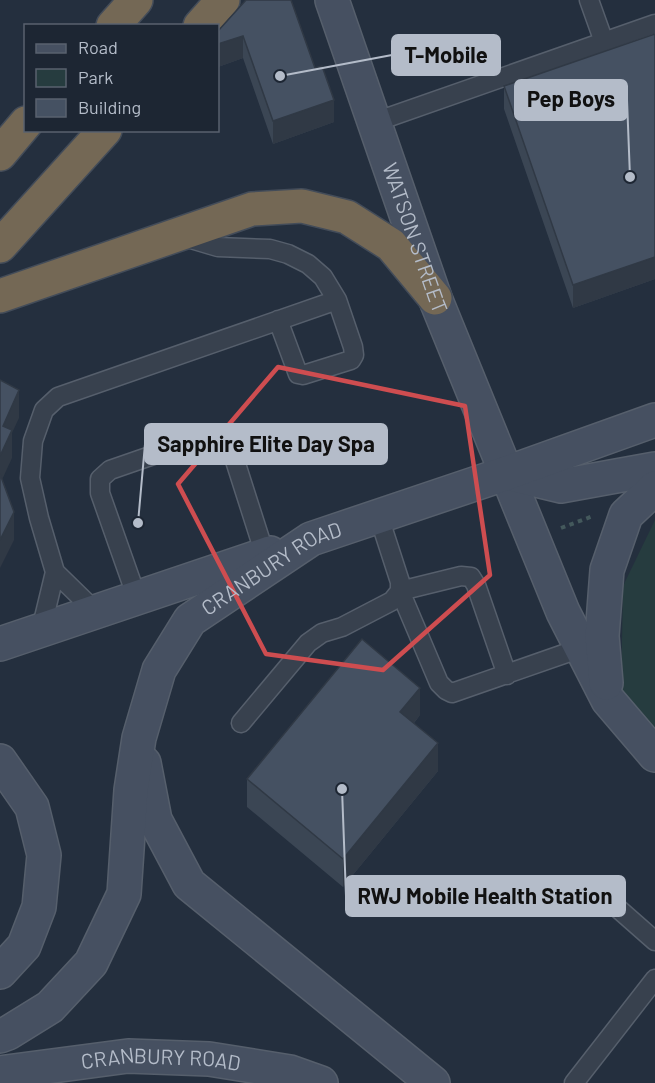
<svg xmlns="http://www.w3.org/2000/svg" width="655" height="1083" font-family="Barlow,sans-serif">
  <rect width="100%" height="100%" fill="#242f3e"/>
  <!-- green -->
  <path fill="#263c3f" d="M655,520V730L621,692L623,586Z"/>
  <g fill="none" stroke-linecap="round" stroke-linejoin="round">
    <defs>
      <path id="lane" d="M589,0L604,42
        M375,122L655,24
        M181,236L218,247L270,249L288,254L308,264L323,277L337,300L353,347L354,355L351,360L303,375L298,374L278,320
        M137,598L100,493V479L110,470L214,434L223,437L230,445L267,561
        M96,612L55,572L39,518L30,478L33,441L44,410L58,397L337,300
        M41,630L55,572
        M507,675L476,585L471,577L461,576L400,591L439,683L446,690L452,693L581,648
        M241,723L308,643L322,633L342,627L392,601L400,591V582L379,517
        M605,897L655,941
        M574,1083L655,979"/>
      <g id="secondary">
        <path id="s1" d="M332,0L435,298L563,612L608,700L655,755"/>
        <path d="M507,473L561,486L655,469"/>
        <path d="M0,644L270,553"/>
        <path d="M606,683L602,636L607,570L626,515L655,488"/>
        <path d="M0,761L32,807L44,855L39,907L24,946L0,972"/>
        <path d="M144,763L155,820L189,884L433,1083"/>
        <path id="s2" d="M0,1036L8,1033L50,1007L91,963L124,894L131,790L139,738L159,670L190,620L311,539L507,473L655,420"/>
        <path id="s3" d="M0,1073L128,1056L209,1059L290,1072L321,1083"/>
      </g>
      <path id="highway" d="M113,26L136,0
        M200,26L223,0
        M0,154L26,123
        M0,246L105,130
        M0,296L252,209L302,206L347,217L391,245L435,298"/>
    </defs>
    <!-- lane casing -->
    <use href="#lane" stroke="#565f6c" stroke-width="21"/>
    <!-- secondary casing -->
    <use href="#secondary" stroke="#565f6c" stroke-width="36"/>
    <!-- highway casing -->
    <use href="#highway" stroke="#434c59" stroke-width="36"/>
    <!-- path -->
    <path stroke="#44595c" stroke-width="4" stroke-dasharray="4.5 4.5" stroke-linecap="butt" d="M561,528L593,516"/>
    <!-- lane -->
    <use href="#lane" stroke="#38414e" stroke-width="18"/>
    <!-- secondary -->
    <use href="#secondary" stroke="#465061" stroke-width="33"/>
    <!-- highway -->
    <use href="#highway" stroke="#746855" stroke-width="33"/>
  </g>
  <!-- wall -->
  <path fill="#3b4654" d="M246,0L334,122L273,144L243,58L218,67Z
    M655,34V279L573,308L504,109V86Z
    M420,715L414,723L438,771L343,887L247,807V779Z"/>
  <!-- shaded-wall -->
  <path fill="#303945" d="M243,36V58L218,67V44Z
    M334,100V122L273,144V121Z
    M655,257V279L573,308V285Z
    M19,390V418L12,433V458L0,484V456L3,426Z
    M14,512V540L0,568V540Z
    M420,688V715L400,740V712Z
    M438,743V771L343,887V859Z"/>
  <!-- building -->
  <path fill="#455162" stroke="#303945" stroke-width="1.5" d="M246,0H291L315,68L322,66L334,100L273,121L243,36L218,44V31Z
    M655,34V257L573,285L504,86Z
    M0,380L19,390L3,426L12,430L0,456Z
    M0,474L14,512L0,540Z
    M362,639L420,688L400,712L438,743L343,859L247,779Z"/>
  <!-- marked area -->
  <path fill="none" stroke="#ce4d50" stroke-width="4.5" stroke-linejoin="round" d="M278,367L465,406L490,575L383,670L266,654L178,484Z"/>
  <g text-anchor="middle" stroke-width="5" stroke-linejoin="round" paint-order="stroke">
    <!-- street labels -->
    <g font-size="21" fill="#b4bcc9" stroke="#1d2633">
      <text dy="7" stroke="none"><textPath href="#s1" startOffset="252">WATSON STREET</textPath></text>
      <text dy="7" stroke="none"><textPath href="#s2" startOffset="578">CRANBURY ROAD</textPath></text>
      <text dy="7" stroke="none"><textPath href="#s3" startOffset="162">CRANBURY ROAD</textPath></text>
    </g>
  </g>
  <!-- callouts -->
  <path fill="none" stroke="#b4bcc9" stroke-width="2" d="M280 76L392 55M630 177L627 100M138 523L145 444M342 789L346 896"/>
  <g fill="#b4bcc9" stroke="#1d2633" stroke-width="2">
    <circle cx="280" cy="76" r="6"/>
    <circle cx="630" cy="177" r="6"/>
    <circle cx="138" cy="523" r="6"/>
    <circle cx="342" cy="789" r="6"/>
  </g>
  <g fill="#b4bcc9" stroke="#b4bcc9" stroke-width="2">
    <rect x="392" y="35" width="108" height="40" rx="6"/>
    <rect x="515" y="80" width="112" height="40" rx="6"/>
    <rect x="145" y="424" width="242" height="40" rx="6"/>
    <rect x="346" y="876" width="279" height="40" rx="6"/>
  </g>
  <g font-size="22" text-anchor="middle" font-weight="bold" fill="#111">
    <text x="446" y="63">T-Mobile</text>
    <text x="571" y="107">Pep Boys</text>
    <text x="266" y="452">Sapphire Elite Day Spa</text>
    <text x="485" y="904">RWJ Mobile Health Station</text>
  </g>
  <!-- legend -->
  <rect x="24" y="24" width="195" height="108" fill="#1d2633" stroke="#59626f" stroke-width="1.5"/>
  <rect x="36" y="44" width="30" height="9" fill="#465061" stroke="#59626f" stroke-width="1.5"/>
  <text x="78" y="54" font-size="18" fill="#b4bcc9">Road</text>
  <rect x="36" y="69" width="30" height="18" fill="#263c3f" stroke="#59626f" stroke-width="1.5"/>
  <text x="78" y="84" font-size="18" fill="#b4bcc9">Park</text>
  <rect x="36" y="99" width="30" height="18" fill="#455162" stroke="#59626f" stroke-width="1.5"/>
  <text x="78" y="114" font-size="18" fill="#b4bcc9">Building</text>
</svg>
